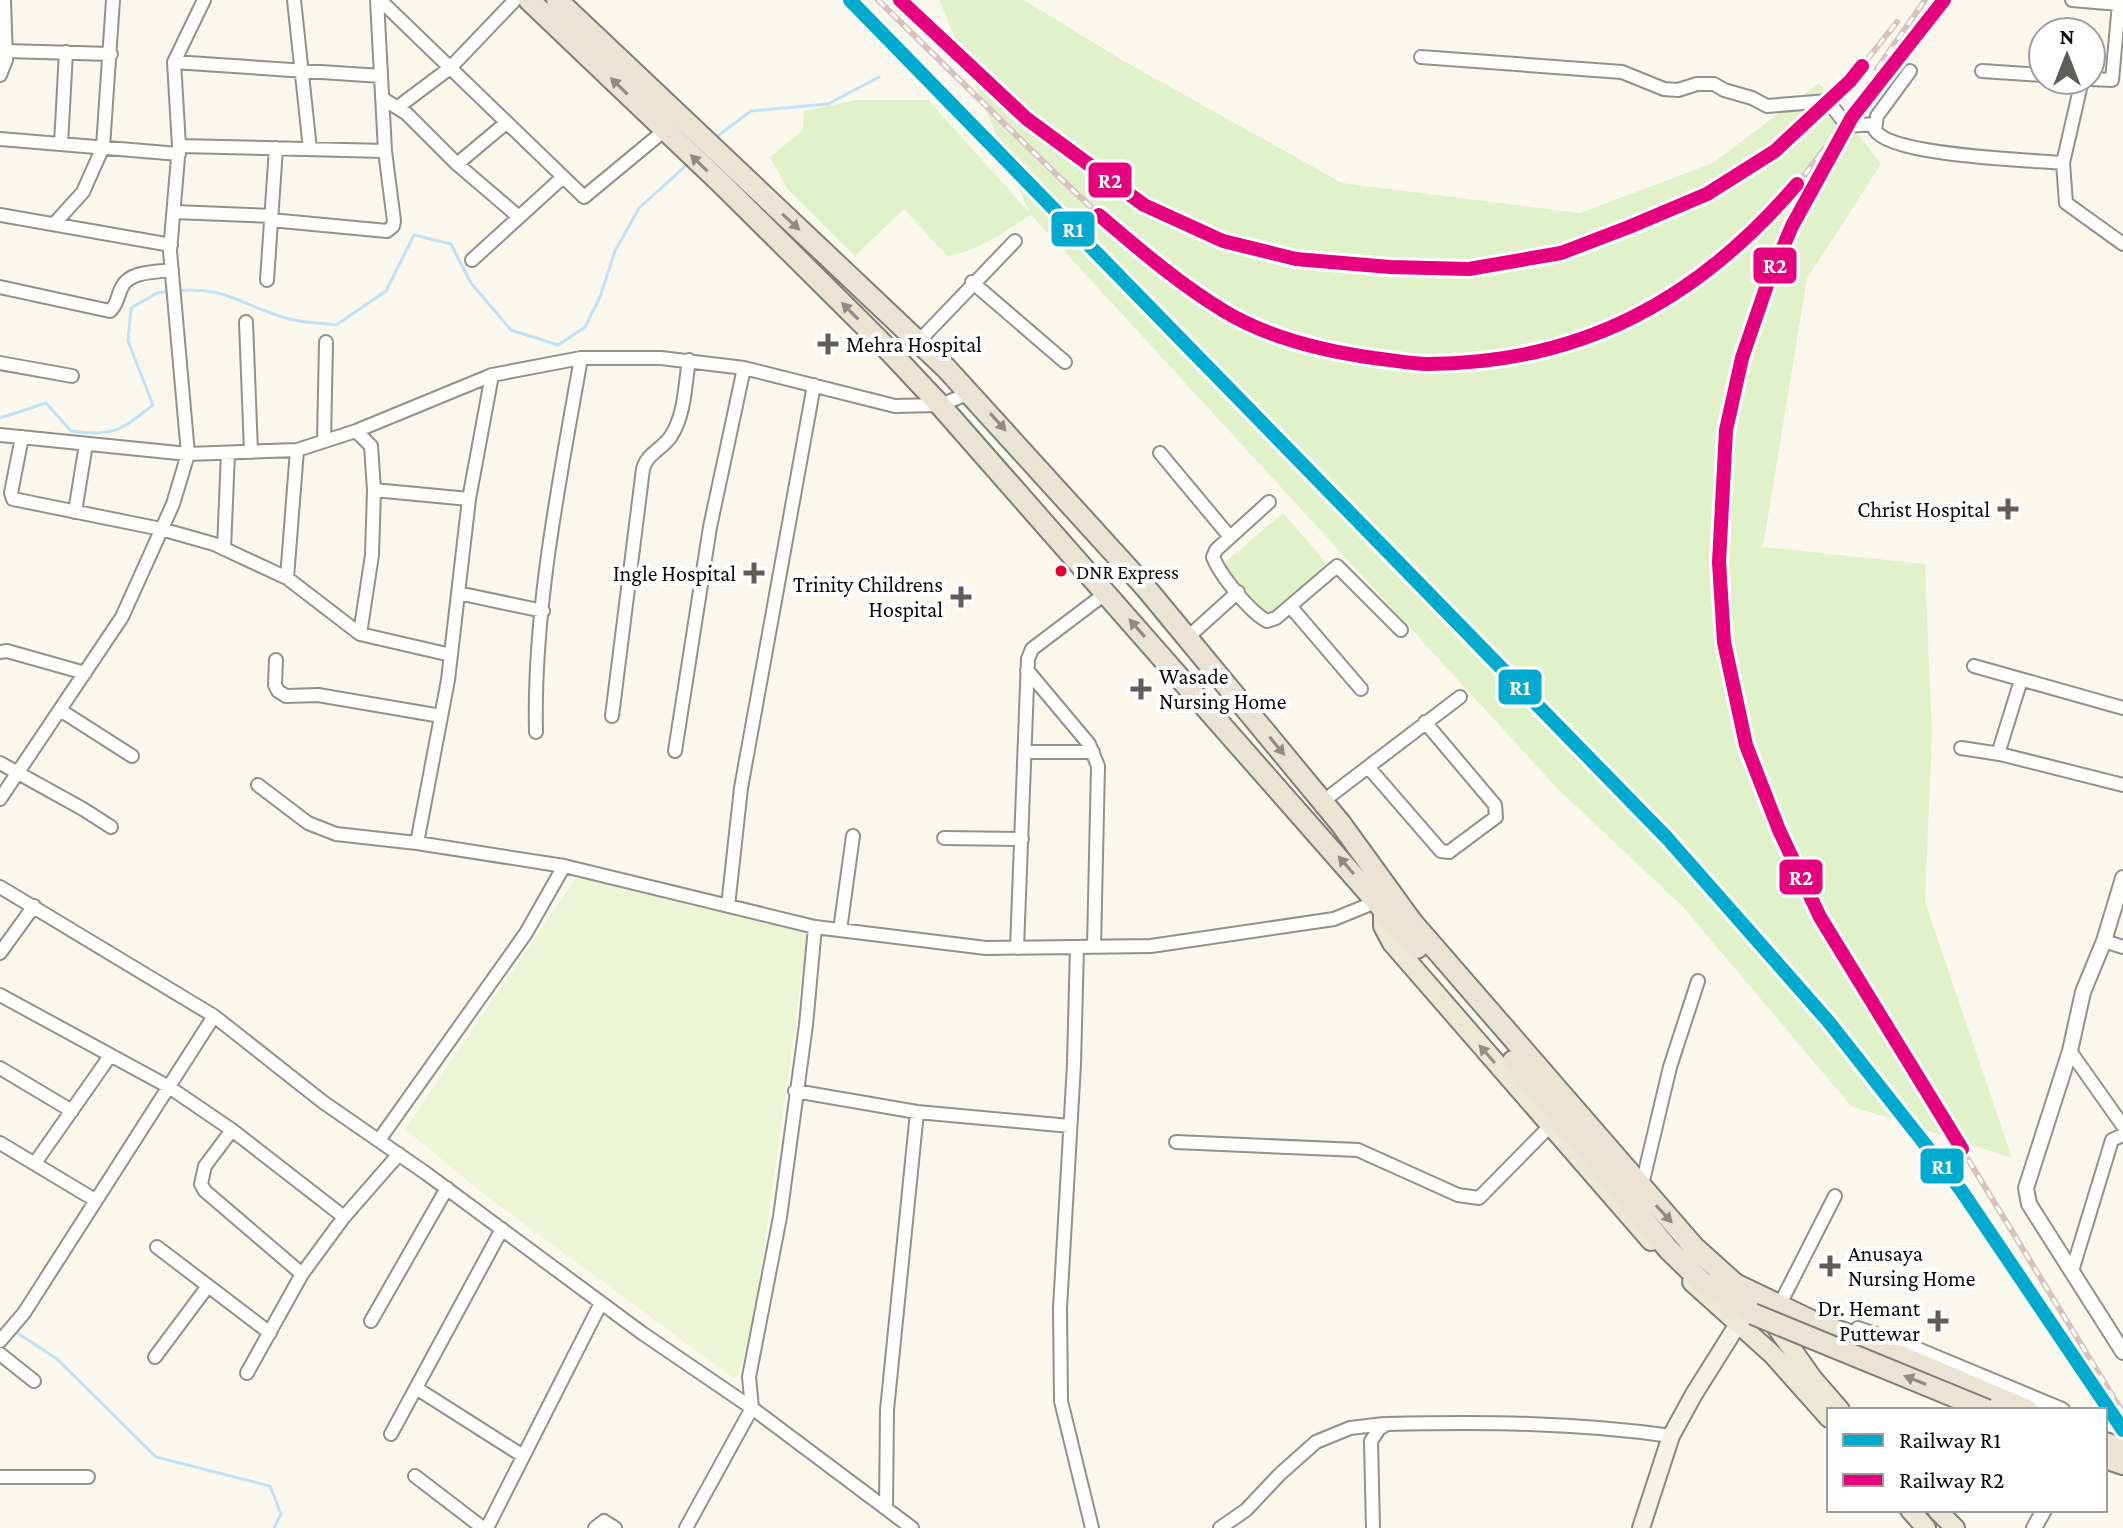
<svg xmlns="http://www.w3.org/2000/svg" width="2123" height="1528" font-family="'Crimson Pro',serif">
  <rect width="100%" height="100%" fill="#faf8ed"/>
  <!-- green -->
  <path fill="#e1f2ca" d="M939,0H1024L1122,60L1342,183L1580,213L1713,163L1819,83L1881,164L1807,279L1763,547L1925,564L1932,734L1925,902L2012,1158L1851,1106L1684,908L1558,789L1031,215C1004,232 978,252 947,256L904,209L855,256L786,187L770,157L803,130L804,111L856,100H928L1029,212Z
    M1283,513L1330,567L1270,618L1223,564Z"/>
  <!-- pitch -->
  <path fill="#ecf5d5" d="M577,876L808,933L751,1340L735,1379L485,1195L405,1129Z"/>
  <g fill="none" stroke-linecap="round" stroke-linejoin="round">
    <!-- stream -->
    <path stroke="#c0e2f8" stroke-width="3" d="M715,138L751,111L828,104L879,77
      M177,291C223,285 246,307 286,318C302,323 320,323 336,325L386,291L414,235L451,244L471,283L511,330L558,345L585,327L600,297L615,251L639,208L689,163
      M0,418L46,403L71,431C113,437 120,431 153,405L128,341L131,308L157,293L170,291
      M13,1330L57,1359L156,1457L270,1486L281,1514L274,1528"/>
    <defs>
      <path id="minor" d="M294,0L310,149
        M380,0L584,197L665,130
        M2072,0L2119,4L2120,0
        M6,51L111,54
        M1421,57L1622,72L1664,89L1678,90L1697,84H1714L1724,90L1752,98L1767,106L1828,101L1847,126L1875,124
        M174,62L381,76
        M1910,71L1877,116L1875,130C1890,156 2030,160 2063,163
        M1982,71L2043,75
        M0,75L6,60L4,0
        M2091,79L2112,80L2119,4H2123
        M2082,80L2063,163L2066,203L2123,244
        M382,98L407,114L457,164L519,217
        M398,107L450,68L515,0
        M0,139L179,154
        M61,144L66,52
        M179,146L385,151L377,0
        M457,164L506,123
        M174,212L272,216
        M0,215L171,245
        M271,220L387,231L393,226L394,221L385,151
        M54,224L83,192L103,147L113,0
        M472,260L563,177
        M267,280L276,148
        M972,282L1065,362
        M0,287L110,311C118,304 117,296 122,287C129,271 157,272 172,270
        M246,322L251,452
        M918,342L1015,241
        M0,363L72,376
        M356,431L492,375
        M0,435L188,454L170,251L179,146L174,62L204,0
        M22,437L11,493L13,499L161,529L214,544L287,578L360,634L451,655
        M324,441L326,342
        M1160,453L1230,537
        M1269,502L1216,550L1213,557C1220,575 1250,612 1267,621L1276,618L1337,566L1401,630
        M75,512L86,444
        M224,549L228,453
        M287,578L297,450
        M458,593L543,611
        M1290,606L1361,689
        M360,634L372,555L374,490
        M1187,638L1238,592
        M0,652L7,651L85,673
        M276,660L275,685L278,691L286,696L318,695L441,716
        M1974,666L2123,708
        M1027,670L1089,744L1098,766L1094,947
        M60,710L132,756
        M612,716L643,469C647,453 663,449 671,436C685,415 685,384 689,360
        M536,732C533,610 560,478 581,358
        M1961,748L2000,754L2123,785
        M675,751L710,527L744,368
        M1025,752H1093
        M1998,754L2021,680
        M0,763L83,809L111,827
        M1369,768L1441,851L1449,852L1496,817L1495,805L1425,722
        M258,785L308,823L336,834L417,843L564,866
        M0,799L122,617L173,504L188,454L297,450L356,431L371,446L374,490L469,499L492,375L581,358H661L744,368L895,406L940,405L970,393
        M1322,802L1460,697
        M944,838L1022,839
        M417,843L448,680L469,499
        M0,887L214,1016L323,1102L427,1174L642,1333L752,1408L912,1528
        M728,906L741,788L814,385
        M840,930L853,836
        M2104,941L2123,947
        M1077,947L1074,1064L1060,1308L1061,1401L1092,1528
        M1017,948L1028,659L1032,649L1106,593
        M0,953L34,906
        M0,995L169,1087L232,1130L344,1217
        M2070,1051L2123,1126
        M0,1068L72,1111
        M795,1091L917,1112L1070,1126
        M232,1130L205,1166L201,1184L205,1191L302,1274
        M379,1140L526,933L564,866L815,927L986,948L1151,946L1334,919L1378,901
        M1176,1142L1358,1150L1458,1195L1479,1198L1550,1126
        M0,1143L95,1200
        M35,1163L110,1056
        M1641,1189L1670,1067L1698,981
        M157,1247L270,1333
        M2072,1271L2112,1140L2123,1135
        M1779,1306L1835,1196
        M371,1321L447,1188
        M0,1341L24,1313L214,1016
        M0,1354L34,1381
        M155,1357L208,1286
        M247,1373L302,1274L344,1217L399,1154
        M416,1388L523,1456
        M391,1434L502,1229
        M415,1476L483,1528
        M0,1477H88
        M886,1508L887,1410L917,1112
        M487,1528L601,1303
        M595,1528L604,1521L615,1528
        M686,1528L752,1408L749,1377L780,1217L806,1025L815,927
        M1220,1528L1246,1510L1280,1474L1316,1442L1350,1428L1384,1424
        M1373,1528L1371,1441L1379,1429L1387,1424C1485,1422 1574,1422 1671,1436"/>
      <path id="tertiary" d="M2123,878L2104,941L2083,992L2070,1051L2026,1188L2029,1204L2123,1352
        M1858,1329L1913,1348L2062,1410
        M2034,1528L2044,1510"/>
      <path id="secondary" d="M1641,1528L1671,1436L1694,1394L1738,1324"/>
      <path id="primary" d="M1383,908V926L1392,943L1651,1241
        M1692,1282L1772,1354L1829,1418
        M1770,1318L1813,1379L1840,1410
        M1910,1510L1926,1528
        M1937,1510L1955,1528"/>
      <path id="trunk" d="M529,0L723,185L878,339L940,405L1417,948
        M557,0L946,368L1146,588L1341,824L1412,922L1695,1248L1735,1284L1818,1324L1858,1338L2027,1410
        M1513,1061L1669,1250L1702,1282L1753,1314
        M2105,1443L2123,1449
        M2105,1458L2123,1464"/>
    </defs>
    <!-- minor casing -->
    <use href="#minor" stroke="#92918c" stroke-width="16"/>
    <!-- tertiary casing -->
    <use href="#tertiary" stroke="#92918c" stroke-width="18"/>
    <!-- secondary casing -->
    <use href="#secondary" stroke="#898883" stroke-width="20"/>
    <!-- primary casing -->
    <use href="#primary" stroke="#7f7e7a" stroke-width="22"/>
    <!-- trunk casing -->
    <use href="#trunk" stroke="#7f7e7a" stroke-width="24"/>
    <!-- minor -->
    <use href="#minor" stroke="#fefefc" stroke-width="12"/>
    <!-- tertiary -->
    <use href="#tertiary" stroke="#fefefc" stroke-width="14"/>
    <!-- secondary -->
    <use href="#secondary" stroke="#f4f3e7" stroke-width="16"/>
    <!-- primary -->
    <use href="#primary" stroke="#ece8d6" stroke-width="18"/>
    <!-- trunk -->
    <use href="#trunk" stroke="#ebe3d4" stroke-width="20"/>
    <defs>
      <path id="rail" d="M878,0C926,47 973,93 1021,140C1084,202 1148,263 1223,311C1252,329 1287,338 1319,347C1494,396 1670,333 1786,196C1799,181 1813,166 1824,149
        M900,0L1027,119L1144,205L1223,241L1296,259L1390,267L1469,269L1561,253L1707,194L1775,151L1850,81L1897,22
        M1944,0C1916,42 1878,77 1851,120C1792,214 1748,317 1726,426C1723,446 1723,467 1722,487C1716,573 1721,661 1746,745C1764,804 1794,861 1820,917L2123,1413
        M1877,69L1925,0"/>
    </defs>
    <!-- rail casing -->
    <use href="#rail" stroke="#d7c2c1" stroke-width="6"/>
    <!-- rail -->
    <use href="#rail" stroke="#fff" stroke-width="3" stroke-dasharray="9" stroke-linecap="butt"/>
    <defs>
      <path id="trunk-bridge" d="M1753,1314L1987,1410"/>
    </defs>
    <!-- trunk-bridge casing -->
    <use href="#trunk-bridge" stroke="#7f7e7a" stroke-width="24" stroke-linecap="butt"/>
    <!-- trunk-bridge -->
    <use href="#trunk-bridge" stroke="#ebe3d4" stroke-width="20"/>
    <defs>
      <path id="rail-1" d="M850,0L1667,838L1828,1021L1961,1190L2123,1430"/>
      <path id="rail-2" d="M900,0L1027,119L1144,205L1223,241L1296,259L1390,267L1469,269L1561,253L1629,227L1707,194L1775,151L1850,81L1862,66
        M1944,0L1852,117L1792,226L1767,285L1742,358L1726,430L1719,562L1724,642L1746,745L1779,830L1820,917L1962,1149
        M1099,215C1139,249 1179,284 1224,311C1267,337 1324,351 1374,358C1392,360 1410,364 1428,364C1582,363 1698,300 1797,184"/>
    </defs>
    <!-- rail-1 casing -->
    <use href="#rail-1" stroke="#fff" stroke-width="20"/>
    <!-- rail-2 casing -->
    <use href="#rail-2" stroke="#fff" stroke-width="20"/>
    <!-- rail-1 -->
    <use href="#rail-1" stroke="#00a9ce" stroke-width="14"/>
    <!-- rail-2 -->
    <use href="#rail-2" stroke="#e5007d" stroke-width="14"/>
  </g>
  <!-- one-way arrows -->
  <defs><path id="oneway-solid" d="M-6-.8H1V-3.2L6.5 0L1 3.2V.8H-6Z" transform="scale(2)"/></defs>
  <g fill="#918c83">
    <use href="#oneway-solid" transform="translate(619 86) rotate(-136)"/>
    <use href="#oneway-solid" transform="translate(699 163) rotate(-136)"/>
    <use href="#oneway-solid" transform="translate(791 222) rotate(43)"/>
    <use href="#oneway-solid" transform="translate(850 311) rotate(-135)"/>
    <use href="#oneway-solid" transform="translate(998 422) rotate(48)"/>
    <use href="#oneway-solid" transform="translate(1137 628) rotate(-131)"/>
    <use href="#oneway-solid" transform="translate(1277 746) rotate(51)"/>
    <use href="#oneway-solid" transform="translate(1346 865) rotate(-131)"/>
    <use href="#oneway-solid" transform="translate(1664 1214) rotate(47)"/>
    <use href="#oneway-solid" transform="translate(1915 1380) rotate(-158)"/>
  </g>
  <use fill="#928f84" href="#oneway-solid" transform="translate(1487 1054) rotate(-131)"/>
  <!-- markers -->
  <g fill="#5e5d59" stroke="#fff" stroke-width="3">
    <path d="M824 332h8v8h8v8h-8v8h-8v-8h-8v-8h8z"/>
    <path d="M2004 497h8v8h8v8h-8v8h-8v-8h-8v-8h8z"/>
    <path d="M750 561h8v8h8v8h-8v8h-8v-8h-8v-8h8z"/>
    <path d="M957 585h8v8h8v8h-8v8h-8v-8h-8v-8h8z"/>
    <path d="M1137 677h8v8h8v8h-8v8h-8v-8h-8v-8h8z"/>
    <path d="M1826 1254h8v8h8v8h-8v8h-8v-8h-8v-8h8z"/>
    <path d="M1934 1309h8v8h8v8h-8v8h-8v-8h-8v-8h8z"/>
  </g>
  <circle fill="#e4002b" stroke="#fff" stroke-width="3" cx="1061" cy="571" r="7"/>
  <g text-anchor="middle" stroke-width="8" stroke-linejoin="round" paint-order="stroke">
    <!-- bus labels -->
    <g font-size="20" fill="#0a0a0a" stroke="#fff" text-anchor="start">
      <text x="1076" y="579">DNR Express</text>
    </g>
    <!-- poi labels -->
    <g font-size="22" fill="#0a0a0a" stroke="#fff" text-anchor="end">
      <text x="846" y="352" text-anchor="start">Mehra Hospital</text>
      <text x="1990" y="517">Christ Hospital</text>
      <text x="736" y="581">Ingle Hospital</text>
      <text x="943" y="592">Trinity Childrens<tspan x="943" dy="25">Hospital</tspan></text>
      <text x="1159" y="684" text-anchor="start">Wasade<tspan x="1159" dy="25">Nursing Home</tspan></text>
      <text x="1848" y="1261" text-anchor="start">Anusaya<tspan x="1848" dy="25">Nursing Home</tspan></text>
      <text x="1920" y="1316">Dr. Hemant<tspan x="1920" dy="25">Puttewar</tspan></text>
    </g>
  </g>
  <g stroke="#fff" stroke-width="3">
    <rect x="1087" y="161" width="46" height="38" rx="8" fill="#e5007d"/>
    <rect x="1050" y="210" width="46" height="38" rx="8" fill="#00a9ce"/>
    <rect x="1752" y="246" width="46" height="39" rx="8" fill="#e5007d"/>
    <rect x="1497" y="668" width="46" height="38" rx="8" fill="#00a9ce"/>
    <rect x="1778" y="858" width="46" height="38" rx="8" fill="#e5007d"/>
    <rect x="1919" y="1147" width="46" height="38" rx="8" fill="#00a9ce"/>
  </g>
  <g font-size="22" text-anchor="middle" font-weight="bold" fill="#fff">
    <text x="1110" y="188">R2</text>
    <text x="1073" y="237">R1</text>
    <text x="1775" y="273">R2</text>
    <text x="1520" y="695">R1</text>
    <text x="1801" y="885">R2</text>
    <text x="1942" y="1174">R1</text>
  </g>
  <!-- legend -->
  <rect x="1827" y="1408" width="280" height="104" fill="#ffffff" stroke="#9d9d9d" stroke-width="2"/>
  <rect x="1843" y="1434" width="40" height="12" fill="#00a9ce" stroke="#9d9d9d" stroke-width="2"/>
  <text x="1899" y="1448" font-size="24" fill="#0a0a0a">Railway R1</text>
  <rect x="1843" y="1474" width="40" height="12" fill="#e5007d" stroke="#9d9d9d" stroke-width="2"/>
  <text x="1899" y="1488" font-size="24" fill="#0a0a0a">Railway R2</text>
  <!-- north arrow -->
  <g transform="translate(2067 56)"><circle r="38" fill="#ffffff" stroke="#9d9d9d" stroke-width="2"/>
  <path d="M0-6L14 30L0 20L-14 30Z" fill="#5e5d59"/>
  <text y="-12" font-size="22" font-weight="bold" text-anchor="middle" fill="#0a0a0a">N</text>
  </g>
</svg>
